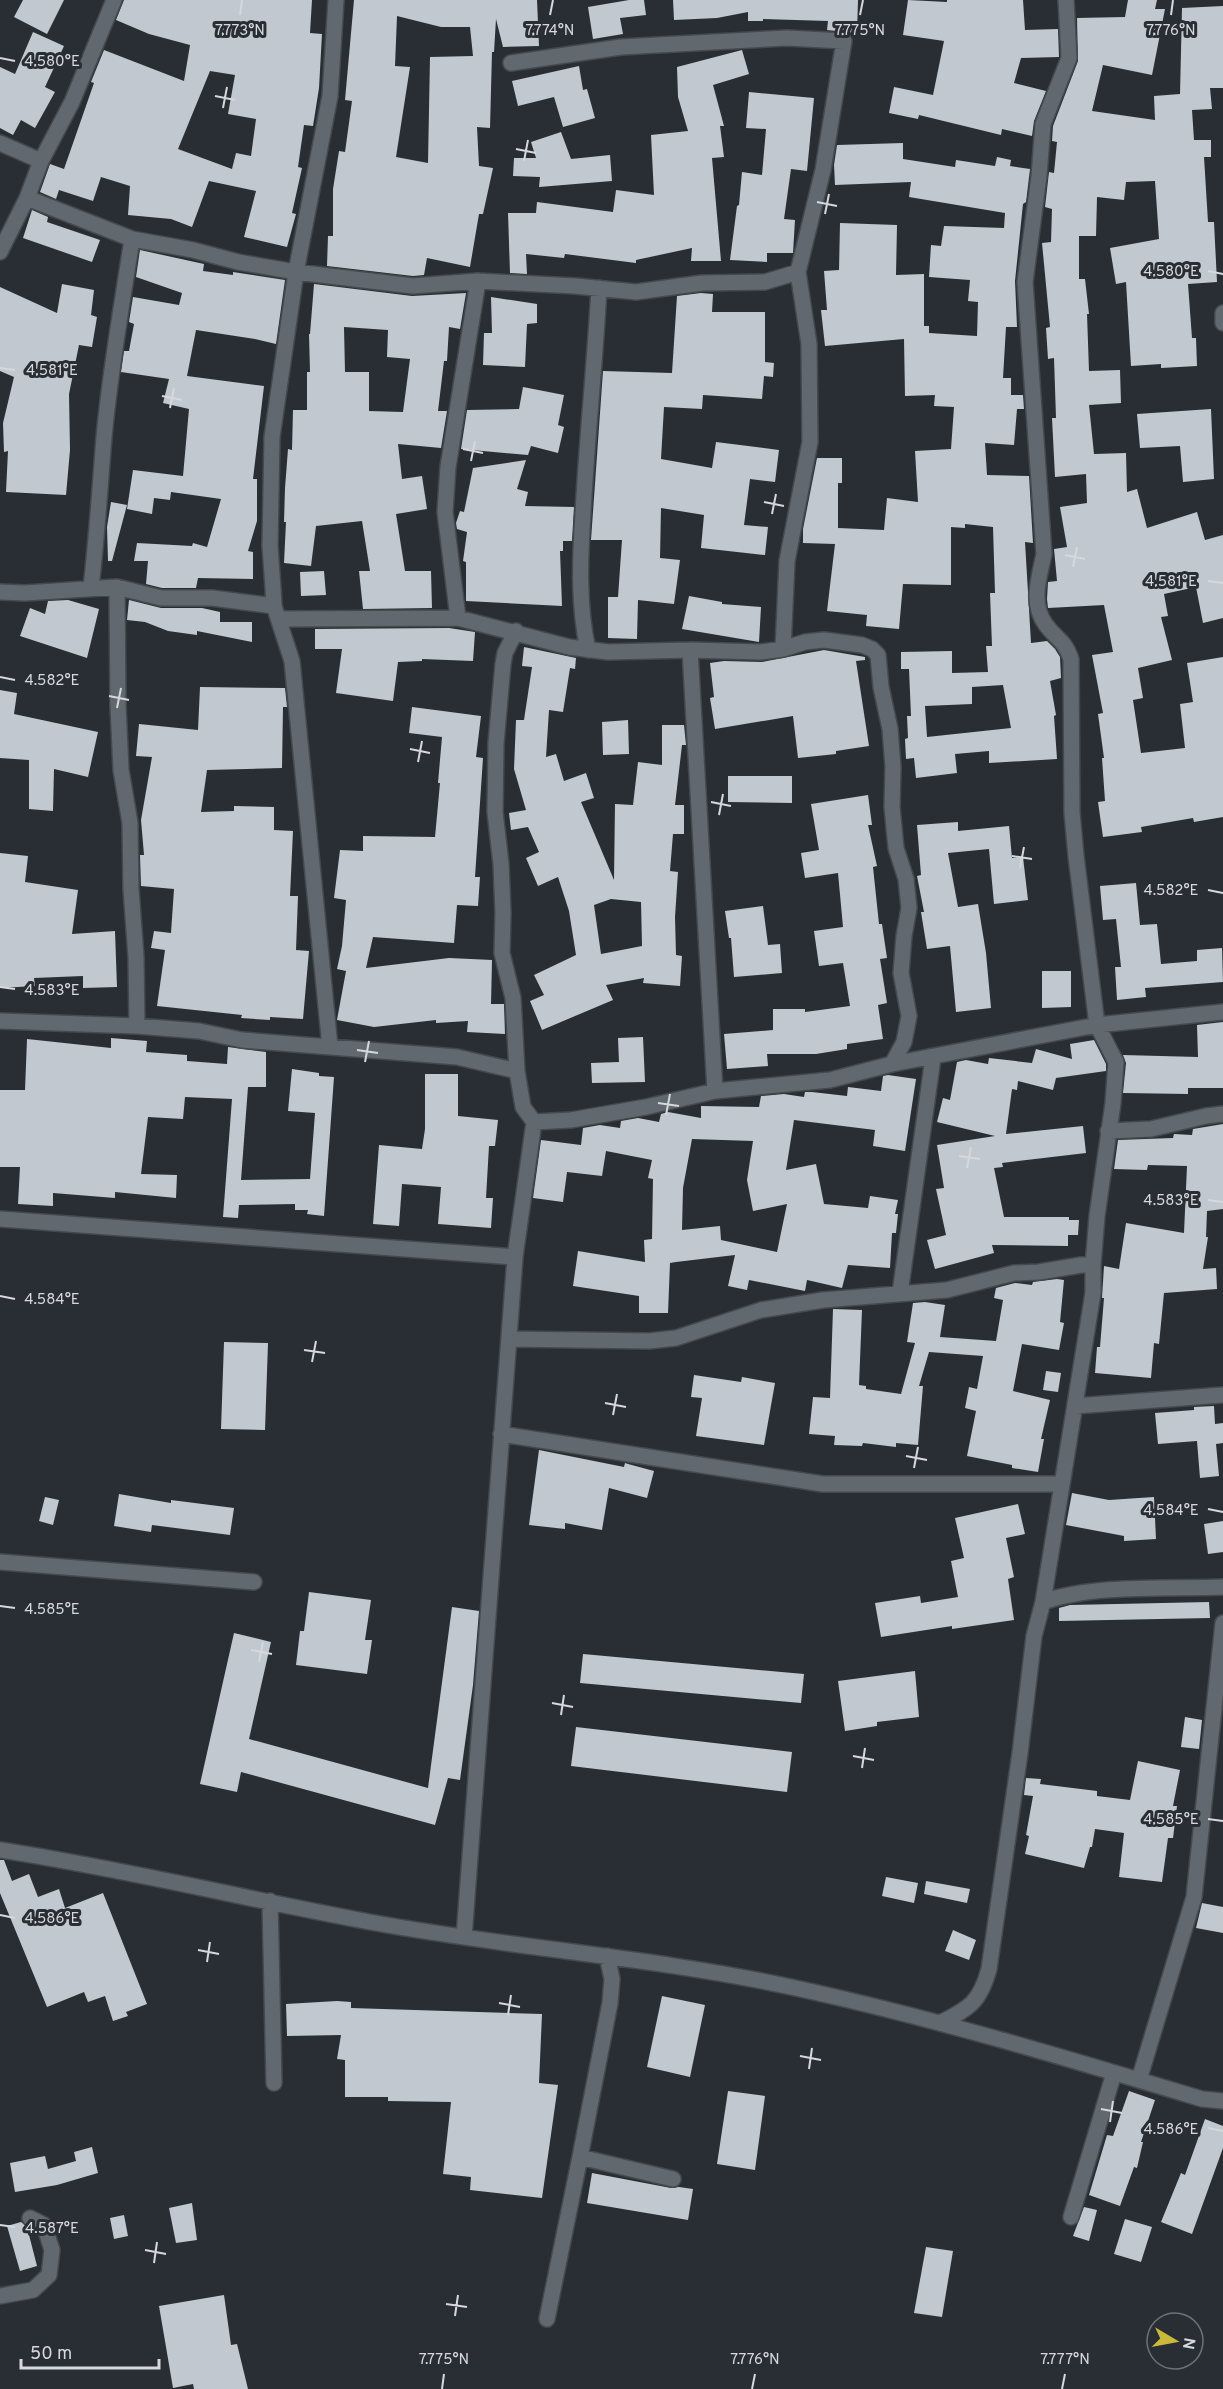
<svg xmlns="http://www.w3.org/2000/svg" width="1223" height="2389" font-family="Overpass,sans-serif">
  <rect width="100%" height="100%" fill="#292e34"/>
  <!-- building -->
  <path fill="#c1c8d0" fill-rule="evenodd" d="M23,0H64L47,34L14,17Z
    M124,0H312L310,33L322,34L319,88L313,126L304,125L298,167L302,168L292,213L296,214L287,247L244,237L256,191L209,181L192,227L171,219L128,215L130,186L101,177L93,201L59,190L56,199L40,192L50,164L64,169L94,83L91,82L104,50L184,81L190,45L149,34L116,20ZM210,71L235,75L228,114L256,119L251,156L236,153L232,169L178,149Z
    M354,0H537L539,46L503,47L496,19L494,52H492L490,128L477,127L479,166L493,168L483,214H479L470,267L427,258L424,275L413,276L327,266L328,236H333V189L339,151L345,152L352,101L345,100ZM397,16L441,27H470L473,56L430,57L428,163L396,157L410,67L395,66Z
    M629,0H644L646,15L620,18L623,34L593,39L588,7Z
    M673,0H858L857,33L827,30L828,21L763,19V21H748V12L717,18L674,20Z
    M908,0L947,2V0H1023L1025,30L1058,29L1059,57L1021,58L1014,83L1046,91L1034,121L1032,136L1002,129L1001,135L919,115L918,119L889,113L894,87L933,95L944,41L903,35Z
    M1128,0H1157L1155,9H1165L1152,75L1103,65L1092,111L1155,120L1154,96L1180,94L1182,8L1223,6V88H1210L1212,109L1192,110L1194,140H1211V157H1204L1208,222H1214L1217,282L1188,284L1192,338H1196L1197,366L1161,368V364L1131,366L1126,282L1116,284L1110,248L1159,239L1155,181L1126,182L1124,200L1097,197L1096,236H1079V279H1085L1089,314H1087L1089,371L1120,370L1121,403L1089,405L1094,454L1126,453L1127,492L1137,489L1147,528L1197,512L1205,540L1223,535V618L1203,623L1196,587L1164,594L1168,616L1161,617L1172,660L1138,668L1143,698L1133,700L1141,753L1185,748L1180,704L1193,702L1187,663L1223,657V817L1194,822L1193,818L1141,827L1142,832L1103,837L1098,802L1105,801L1102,758H1104L1098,714L1103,713L1092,655L1113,652L1104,605L1048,608L1047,599L1048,582L1057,581L1054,549L1067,547L1060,507L1087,503L1086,474L1055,477L1052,418H1056L1054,358L1048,359L1046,328L1050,327L1042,243L1051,242L1052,209L1045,207L1049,172L1054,173L1057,142L1052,141L1053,126L1078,61L1077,18L1125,17Z
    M33,32L64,46L45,87L55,92L35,128L21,120L13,135L0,128V67L15,74Z
    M742,50L749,74L713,85L724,126H720L724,157L712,158L721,261H691L692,248L636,260V263L565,254L564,258L526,254L527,274L510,273L508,213H536L537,202L613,212L616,190L654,195L651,135L688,131L678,97L677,67Z
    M579,66L583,90L587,89L595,118L563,127L554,97L518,106L512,81Z
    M749,92L814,98L807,171L791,169L784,219L795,220L793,253H767V262L730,260L737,206L739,205L742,172L762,175L766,129L746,128Z
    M561,132L571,159L610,155L612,181L539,187L540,177L513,176L514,158H536L531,142Z
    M903,143V159L955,167L956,160L995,166L997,157L1011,160L1010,166L1030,169L1026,202L1023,204L1015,281L1017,327H1006L1003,378H1011V395H1023L1024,409H1017L1014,445L985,443L987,475L1029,476L1033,543L1025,542L1031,643L1047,641L1055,649L1060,657L1061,678L1050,681L1056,715L1054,716L1057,759L989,763V751L955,754L957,773L916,778L914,758L906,759L905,739L908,738L907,716H911L909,669H901V652L952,651V673L988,672L986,646H992L990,593H995L993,527L965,524V528L951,527V585L903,584L899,629L866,626L867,615L827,611L835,544L803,543V529L817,458H842V483H838V528L884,530L887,498L918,502L915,451L951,449L954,407L934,406L935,395L905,396L904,339L825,346L821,310H827L824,271L839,270L840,223L897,225L896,275L924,274V326H929V333L977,336L978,302L968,301L970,280L929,277L931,245L941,246L944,226L1004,228L1005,213L909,197L911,182L835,185L834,165L837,145ZM1003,685L1011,728L927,737L925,706L972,704V687Z
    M32,210L48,217L47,222L100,240L92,262L23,238Z
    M140,250L204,264L203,271L233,275V272L285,280L276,344L255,339L196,330L187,376L264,386L253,479H257V521L248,551L253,552V579L198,578L196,588H162L146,584L148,561H134L137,543L192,546L193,543L207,547L221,499L171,492L170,500L154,498L152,514L127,509L133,470L183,476L189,409L163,403L169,379L121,372L124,351H129L134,324L129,322L133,297L179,305L182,293L136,277Z
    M62,284L94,290L91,315L97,317L92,347L79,345L69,394L70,450L66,495L6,492L8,451L4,452L3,423L14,377L0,371V287L57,313Z
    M314,284L412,296L466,293L460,329L449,327L447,361H444L438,411H447L441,448L398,444L402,479L422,476L427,509L396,514L405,571H431L432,608L363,609L359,571H370L362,521L316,526L311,566L284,563L286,522H284L285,488L288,449L292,450L293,410H307V372H310L309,334H310ZM344,327L388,330L387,357L410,359L403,412L369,411V372H345Z
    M701,293L713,294L712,312H765V362L774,363L773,377L764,376L762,399L703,395L702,409L664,407L661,459L712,468L716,442L779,450L775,482L750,479L744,525L768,527L765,555L701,548L704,515L661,508L660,558L680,560L674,604L638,600L637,639L608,638V597H618L622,540H591L603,371L672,373L677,296Z
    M491,297L537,304V323L527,324L525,367L483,365L484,333H492Z
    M523,387L564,395L558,425L564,427L558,453L531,446L528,455L461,449L467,410L519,409Z
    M1211,409L1214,479L1183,482L1180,446L1140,448L1137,414Z
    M526,460L517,489L528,492L525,506L574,507L572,541H563V551H560L562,606L466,601V562L463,561L467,532L457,529L456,523L460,511L464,512L473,468Z
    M111,502L127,505L112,561H108L107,527Z
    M324,571L326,595L301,596L300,572Z
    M689,596L722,602V604L761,607L759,642L682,629Z
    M68,600L99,609L87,658L20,636L30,608L45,614L48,601Z
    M129,600L161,608H202L220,612V622H252V642L197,631V635L168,631L145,622L127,620Z
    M449,628L475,632L473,661L422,659V661L398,662L393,701L336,693L342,649H315V629Z
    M524,647L576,658L575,669L570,668L563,712L549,710L546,757L556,754L564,781L586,773L594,798L581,802L614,880L615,804L633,805L638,762L662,765V725H684L686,745H682L675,805H684V834H673L670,871L678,872L675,917L676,955L682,956L680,986L643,983L644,978L606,985L613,1000L542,1030L530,1001L544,995L534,975L576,955L569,911L558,877L538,886L526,858L539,852L528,827L511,830L509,813L526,810L514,769L516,720H524L532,667L522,666ZM611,899L641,902L642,946L601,954L594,905Z
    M824,650L865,657V660L856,661L869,746L836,751V754L798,758L793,716L715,729L710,698L714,697L710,663L724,661L762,662Z
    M200,687L285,688L287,707H283L282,768L207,770L201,812L234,811V806L274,807V830L293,831L290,896H298L296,950L309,951L303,1019L270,1017V1020L241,1018L242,1015L157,1006L165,950L151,948L154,931L171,933L174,889L141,886L140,855H144L141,820L152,757L136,756L139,724L198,730Z
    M0,690L17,693L14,714L98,732L88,777L54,769L53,811L29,809V760L0,758Z
    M412,707L481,716L476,757L483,758L475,877H480L478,906L457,905L454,943L373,937L366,968L449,958L492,960L491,1004H504L505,1034L467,1032L468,1021L436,1023V1020L374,1027L337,1020L346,971L337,969L342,946L346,900L334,898L340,850L363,851V836L435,837L440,783H438L442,737L409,733Z
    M628,720L629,754L603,755L602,722Z
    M728,776H792V803L728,802Z
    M868,795L872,825H868L877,866L873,867L879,924H882L887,958L880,959L887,1003L878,1005L883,1039L847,1044V1049L816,1054H767L768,1066L727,1069L724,1034L773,1030V1009H805V1012L850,1006L843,963L819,966L814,931L843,927L838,873L805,878L801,853L819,850L811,804Z
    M958,822V831L1009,826L1012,858L1023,857L1028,900L994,904L989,849L948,853L958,907L978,904L986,953L991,1008L956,1012L950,946L927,949L921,912H924L917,876L921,875L917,825Z
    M0,853L28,856L25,882L78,890L72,934L115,931L117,987L83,988V976L34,978L35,986L0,988Z
    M1136,883L1140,925L1157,924L1161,964L1197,961V950L1222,948L1223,982L1145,988L1146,997L1117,1000L1115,967H1121L1116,919L1103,920L1100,886Z
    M763,906L768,945L780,944L782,973L734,977L731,938H729L725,911Z
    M1042,971H1071V1007L1042,1008Z
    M1223,1022V1088H1188V1094L1123,1093L1126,1063L1123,1055L1198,1057L1197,1025Z
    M643,1037L645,1082L592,1083L591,1063L619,1062L618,1038Z
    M111,1038L147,1041L146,1052L187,1055V1061L227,1064L228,1047L266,1052V1087H248L241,1180L310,1179L315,1113L288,1111L292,1069L319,1073V1076L334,1077L324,1216L307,1214L308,1210H295V1204L239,1205L238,1218L223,1217L232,1099L185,1097L183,1119L148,1117L141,1174L177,1175L176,1198L115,1192V1198L53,1193V1206L18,1204L20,1167H0V1090H25L27,1039L111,1048Z
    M1094,1040L1106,1064V1071L1056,1078L1053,1090L1018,1081L1017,1090L1012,1089L1006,1134L1083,1126L1086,1153L1002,1163L1003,1167L994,1168L1004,1217H1069V1220H1079L1078,1235H1068V1246L992,1245L994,1253L935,1269L927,1240L946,1235L936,1189L944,1188L937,1145L995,1136L937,1122L943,1098L950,1100L957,1062L966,1060L988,1064L989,1058L1032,1063L1036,1049L1072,1059L1070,1044Z
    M425,1074H458V1116L498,1120L495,1146H489L486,1198H493L491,1228L438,1224L441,1187L402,1184L399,1226L373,1224L379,1145L422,1149L425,1129Z
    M888,1075L916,1079L905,1151L873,1146L875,1130L794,1120L786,1170L816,1164L824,1204L868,1208L870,1196L898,1200L895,1214H898L896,1233H892L890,1268L848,1265L842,1288L807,1280L805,1291L749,1280L747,1290L728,1286L735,1255L676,1262L670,1263L668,1313H639V1296L573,1286L578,1251L645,1262L644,1240L652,1239L653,1179L648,1178L652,1160L606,1151L602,1176L567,1172L563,1202L533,1198L541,1140L581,1145L583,1128L600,1125L620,1128L621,1121L638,1118L659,1122L661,1114L668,1112L701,1118V1106L759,1107L761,1096L784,1094L804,1097L805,1092H812L847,1096L848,1087L881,1091L883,1076ZM692,1139L753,1141L747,1180L753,1211L787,1204L777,1252L721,1240L720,1226L682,1230L683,1188Z
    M1223,1124V1209L1207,1211L1206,1237H1208L1203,1269L1216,1268L1217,1289L1164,1293L1159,1344L1154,1343L1151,1378L1095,1373L1097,1347H1100L1104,1298H1102L1104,1266L1119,1269L1126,1223L1184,1233L1187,1166L1148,1165L1147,1170L1114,1169L1118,1140L1173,1138L1174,1134L1192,1135L1193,1129Z
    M1057,1279L1064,1280L1060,1322L1064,1323L1059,1350L1022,1344L1013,1391L1050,1400L1041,1439H1044L1038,1472L1012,1468V1465L967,1456L976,1411L965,1408L969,1387L977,1389L983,1356L929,1352L919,1386H923L918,1445L896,1443V1447L863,1443L862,1446L834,1445L835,1436L809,1434L813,1397L830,1398L833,1309L862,1310L859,1385L866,1386V1389L901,1394L915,1343L907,1342L913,1303L925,1302L945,1305L940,1337L996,1341L1003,1300L994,1298L996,1288L1015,1283L1032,1285L1033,1282Z
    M224,1342L268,1343L265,1430L221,1429Z
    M1046,1371L1061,1373L1058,1392L1043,1390Z
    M694,1375L741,1382L742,1377L775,1383L764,1445L696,1436L702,1398L691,1397Z
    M1214,1406L1215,1424L1223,1423V1443L1216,1444L1219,1476L1200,1478L1197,1441L1158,1444L1155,1413L1194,1410V1407Z
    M539,1450L624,1467L625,1463L628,1464L654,1471L647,1498L609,1488L602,1530L565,1523V1529L529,1525Z
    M1072,1493L1109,1500L1154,1497L1156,1539L1124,1541V1536L1066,1525Z
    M119,1494L171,1503V1500L234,1508L230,1535L152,1525L151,1532L114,1526Z
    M45,1497L59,1500L53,1525L39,1521Z
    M1018,1504L1025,1534L1006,1538L1014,1577L1008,1579L1014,1620L952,1629V1626L881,1637L875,1603L920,1596L921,1603L958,1597L951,1561L964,1558L955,1518Z
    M1223,1521V1552L1208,1554L1204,1524Z
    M309,1592L371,1600L365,1640H372L367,1674L296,1665L300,1631H304Z
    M1209,1602L1210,1618L1059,1621V1608L1070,1605Z
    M452,1607L479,1611L473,1685L460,1780L448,1778L435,1825L241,1772L237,1792L200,1784L234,1633L271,1642L249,1739L428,1788Z
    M583,1654L804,1674L801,1703L580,1683Z
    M915,1671L919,1717L877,1722V1726L845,1731L838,1681Z
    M1185,1717L1202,1720L1199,1749L1181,1747Z
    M576,1727L792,1752L787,1792L571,1766Z
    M1138,1761L1180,1770L1173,1806H1177L1173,1838H1168L1162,1882L1119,1877L1124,1833L1095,1829L1092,1847H1090L1084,1868L1025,1854L1029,1836L1026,1835L1033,1796L1024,1795L1026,1778L1041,1779L1040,1784L1097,1791V1796L1130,1800Z
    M0,1860H4L12,1881L29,1874L38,1897L59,1889L65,1908L103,1893L147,2004L126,2012L128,2016L113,2021L105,1996L88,2002L84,1992L47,2007L0,1893Z
    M886,1877L918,1883L914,1903L882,1896Z
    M926,1881L970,1889L967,1903L924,1894Z
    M1202,1903L1223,1907V1933L1196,1928Z
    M953,1930L976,1940L969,1960L945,1951Z
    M662,1996L705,2005L690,2077L647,2067Z
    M337,2001L351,2002V2008L542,2014L539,2083L558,2085L542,2198L470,2190L471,2177L443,2174L451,2102L388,2101V2097H345V2060L337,2059L341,2035L287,2036L286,2004Z
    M728,2091L765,2096L755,2170L717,2164Z
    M1129,2091L1155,2100L1141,2142H1143L1137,2168L1134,2167L1120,2206L1089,2195L1107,2135L1113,2136Z
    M1205,2119L1223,2126V2148L1192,2234L1161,2222L1181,2173L1185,2175Z
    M92,2147L98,2173L57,2185L15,2192L10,2163L45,2156L48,2169L76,2161L74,2152Z
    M592,2173L671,2188L679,2187L693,2189L688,2220L587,2203Z
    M192,2203L197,2240L176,2243L169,2208Z
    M1084,2207L1097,2210L1089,2241L1073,2236Z
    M124,2215L128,2236L114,2239L110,2218Z
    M1125,2219L1152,2227L1141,2262L1114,2254Z
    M21,2222L27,2227L37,2266L20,2271L7,2226Z
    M926,2247L953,2251L942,2317L914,2313Z
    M224,2295L231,2345L237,2344L248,2389H194L193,2384L173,2388L159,2306Z"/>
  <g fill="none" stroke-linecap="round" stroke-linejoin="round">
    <defs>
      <path id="minor" d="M511,63L621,47L787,38L844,41L823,170L798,272L809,344L810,442L787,561L783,649
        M0,143L41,161
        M27,198L132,239L193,250L238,262L296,272L413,286L478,281L575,286L636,292L702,283L765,282L798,272
        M0,252L27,198L41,161L72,102L114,0
        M1223,313V323
        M91,587C97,537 100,487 104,437C110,371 122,305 132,239
        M117,587L118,706L121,770L130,823L131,889L136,957L137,1026
        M0,592L25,593L117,587L161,598H212L274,606
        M458,618L445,512L448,467L478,281
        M279,619L458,618L569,647L608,652L690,650L761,652L783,649L805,642L824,640L862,645L872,649L878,655L881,687L890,729L893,767L892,807L896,848L906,879L909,908L904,936L901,973L909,1016L904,1042L892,1064
        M588,650C578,605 580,558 583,513C587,438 595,363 599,288
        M690,650L715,1091
        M0,1021L137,1026L199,1031L242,1040L457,1057L517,1071
        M330,1047L292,661L274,606L273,588L270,546L272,437L296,272L330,96L336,0
        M534,1122L571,1120L646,1107L715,1091L830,1080L892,1064L1097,1025L1223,1012
        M1108,1131L1151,1129L1206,1116L1223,1114
        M0,1219L515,1257
        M900,1293L933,1058
        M509,1339L649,1341L676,1338L761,1310L823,1300L947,1290L1014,1273L1039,1272L1081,1265H1093
        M1075,1406L1223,1395
        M501,1434L823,1484H1062
        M0,1562L254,1582
        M1043,1602C1094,1584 1168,1589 1223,1587
        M0,1850C124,1869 246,1899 370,1922C510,1948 652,1957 791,1987C930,2017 1066,2058 1202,2099L1223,2101
        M270,1901L274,2083
        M464,1937L515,1257L534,1122L523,1107L517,1071L513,998L502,953L503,913L501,864L495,812L496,743L503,664L505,653L516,631
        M607,1956L612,1979L610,2003L580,2157L673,2179
        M940,2023C970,2008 980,2002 989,1969L1020,1753L1034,1636L1043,1602L1093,1293V1265L1097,1216L1113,1103L1116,1062L1097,1025L1076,856L1072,813L1071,659C1064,639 1057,640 1046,625C1030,604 1039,578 1044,554L1025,282L1039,176L1043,124L1069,58L1066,0
        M1139,2080L1194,1897L1223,1623
        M1071,2217L1114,2073
        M0,2296L33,2290L49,2275L52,2250L44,2225L30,2218
        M547,2319L580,2157"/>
    </defs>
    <!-- minor casing -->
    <use href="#minor" stroke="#44494e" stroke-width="18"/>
    <!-- minor -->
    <use href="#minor" stroke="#62686f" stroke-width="15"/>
  </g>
  <!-- ticks -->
  <path fill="none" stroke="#d5d9dd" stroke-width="2" d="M240,15L242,0M550,15L553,0M860,15L863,0M1171,15L1173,0M0,58L15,61M215,96L235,100M223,108L227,87M516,149L536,153M524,161L528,140M817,202L837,206M825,214L829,194M1208,271L1223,274M0,368L15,370M162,396L182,400M170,408L174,388M463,449L483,453M471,461L475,441M764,502L784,506M772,514L776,494M1065,555L1085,559M1073,567L1077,547M1208,581L1223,583M0,677L15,680M109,696L129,700M117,708L121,688M410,749L430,753M418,762L422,741M711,802L731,806M719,815L723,794M1012,856L1032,859M1020,868L1024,847M1208,890L1223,893M0,987L15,989M357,1050L378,1053M365,1062L369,1041M658,1103L679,1106M666,1115L670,1094M959,1156L980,1159M967,1168L971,1147M1208,1200L1223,1202M0,1296L15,1299M304,1350L325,1353M312,1362L316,1341M605,1403L626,1407M613,1415L617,1394M906,1456L927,1460M914,1468L918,1447M1208,1509L1223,1512M0,1606L15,1608M251,1650L272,1654M259,1662L263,1642M552,1703L573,1707M561,1715L564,1695M853,1756L874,1760M862,1768L865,1748M1208,1819L1223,1821M0,1915L15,1918M198,1950L219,1954M207,1962L210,1942M499,2003L520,2007M508,2015L511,1995M800,2056L821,2060M809,2069L812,2048M1101,2109L1122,2113M1110,2122L1113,2101M1208,2128L1223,2131M0,2225L15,2227M145,2250L166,2254M154,2263L157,2242M446,2304L467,2307M455,2316L458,2295M442,2389L444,2374M752,2389L755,2374M1062,2389L1065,2374"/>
  <g font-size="15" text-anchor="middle" fill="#d5d9dd" stroke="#292e34" stroke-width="6" stroke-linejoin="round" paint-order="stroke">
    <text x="240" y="35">7.773°N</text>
    <text x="550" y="35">7.774°N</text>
    <text x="860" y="35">7.775°N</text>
    <text x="1171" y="35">7.776°N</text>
    <text x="52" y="66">4.580°E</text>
    <text x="1171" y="276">4.580°E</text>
    <text x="52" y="375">4.581°E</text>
    <text x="1171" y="586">4.581°E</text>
    <text x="52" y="685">4.582°E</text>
    <text x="1171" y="895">4.582°E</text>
    <text x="52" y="995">4.583°E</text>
    <text x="1171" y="1205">4.583°E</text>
    <text x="52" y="1304">4.584°E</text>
    <text x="1171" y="1515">4.584°E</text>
    <text x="52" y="1614">4.585°E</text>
    <text x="1171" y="1824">4.585°E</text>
    <text x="52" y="1923">4.586°E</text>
    <text x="1171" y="2134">4.586°E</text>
    <text x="52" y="2233">4.587°E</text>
    <text x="444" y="2364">7.775°N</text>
    <text x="755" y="2364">7.776°N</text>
    <text x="1065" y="2364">7.777°N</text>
  </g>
  <!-- north arrow -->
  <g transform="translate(1175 2341) rotate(100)"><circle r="28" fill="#292e34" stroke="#6e7278" stroke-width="1.5"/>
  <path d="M0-4.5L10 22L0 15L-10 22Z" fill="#cbb939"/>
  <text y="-9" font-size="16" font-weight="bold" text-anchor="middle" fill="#d5d9dd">N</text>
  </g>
  <!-- scale -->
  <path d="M21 2359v9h138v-9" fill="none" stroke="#d5d9dd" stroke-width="3"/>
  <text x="30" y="2359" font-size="18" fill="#d5d9dd" stroke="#292e34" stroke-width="4.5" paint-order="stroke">50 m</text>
</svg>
